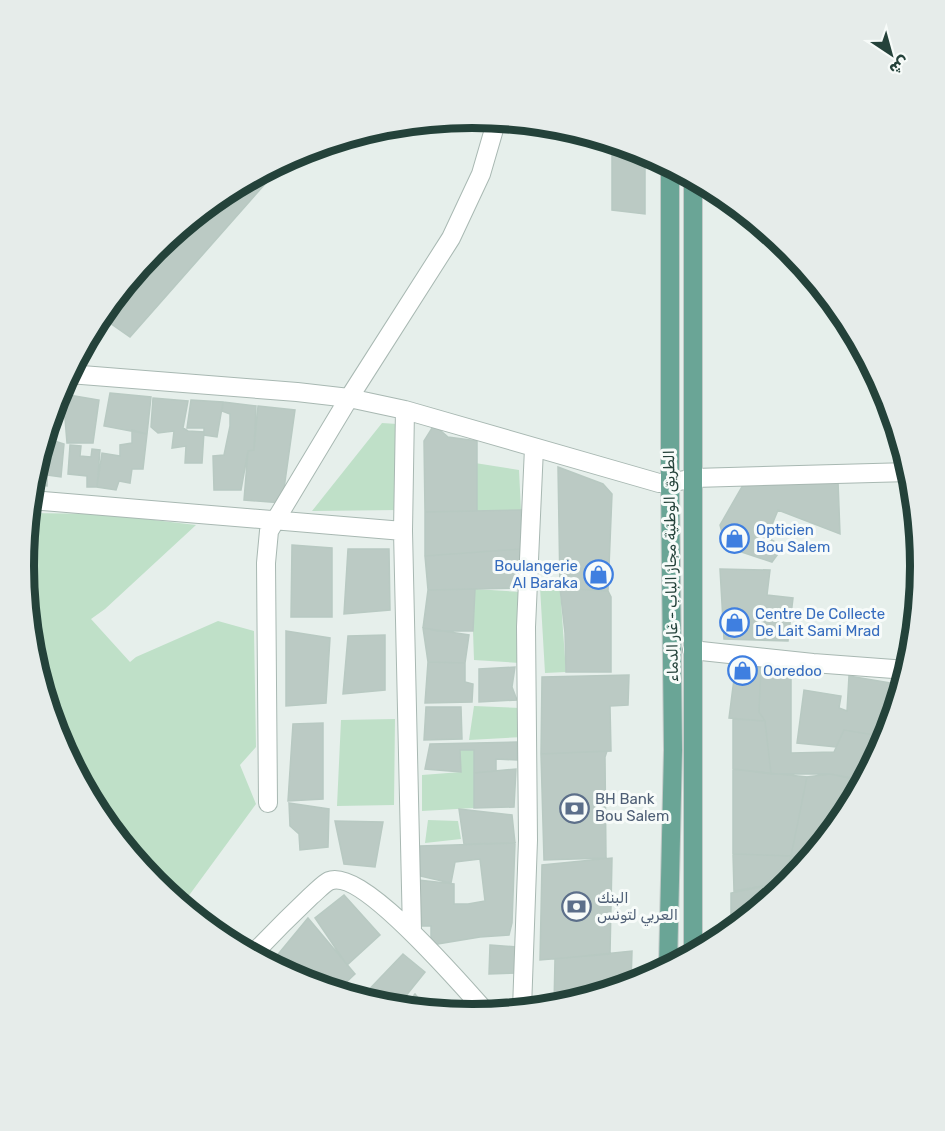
<svg xmlns="http://www.w3.org/2000/svg" width="945" height="1131" font-family="Rubik,'Noto Sans Arabic',sans-serif">
  <rect width="100%" height="100%" fill="#e6efeb"/>
  <!-- green -->
  <path fill="#bfe0c8" d="M382,423L397,424L400,510L312,511Z
    M475,463L519,470L521,510L477,511Z
    M29,513L103,514L196,525L105,609L91,619L130,662L136,657L218,621L254,631L256,747L240,765L256,804L182,905L155,882L99,814L58,737L33,653L24,565Z
    M555,586L560,588L566,672L545,673L540,587Z
    M475,589L520,592L517,629L520,663L474,660L473,631Z
    M474,706L520,708L523,737L469,740Z
    M395,719L394,805L337,806L341,720Z
    M460,750H474V808L422,811V775L461,772Z
    M428,820L458,821L461,839L425,843Z"/>
  <!-- building -->
  <path fill="#bbcac4" stroke="#b8c9c2" stroke-width="1.5" d="M612,142L645,151V214L612,210Z
    M276,165L279,168L130,337L100,316L156,248L224,192Z
    M110,393L151,397L147,434L104,426Z
    M63,394L99,400L93,443H67Z
    M153,398L188,401L183,428L188,431L204,432L202,463H185L186,446L172,448L174,431L158,433L151,427Z
    M191,400L223,402L217,437L204,435V428H187Z
    M223,402L256,406L254,450L248,451L241,490H214L213,456L224,455L230,426V414L222,411Z
    M258,406L295,410L282,503L244,500L248,451L254,450Z
    M434,425L448,437L477,441V511L425,512L424,441Z
    M132,430L147,434L143,469H132L130,483L119,481L116,490L97,487L102,453L120,456V445L132,443Z
    M45,438L64,444L61,477L47,475V486L32,484L40,453H43Z
    M70,445L81,446L80,456L91,457L92,449L100,450L97,487H87V476L68,474Z
    M558,467L603,484L612,494L608,591L560,588Z
    M838,481L840,534L778,510L767,537L783,547L772,562L726,547L720,525L743,485Z
    M521,510V549L425,556V512Z
    M292,545L332,548V617H291Z
    M348,549H389L390,610L344,614Z
    M521,549L516,588L428,590L425,556Z
    M720,569L770,570L767,595L793,598L788,641L724,639Z
    M560,588L608,591L611,597V672H566L565,633Z
    M475,589L473,631H438L423,628L428,590Z
    M423,628L469,635L465,663L428,662Z
    M286,631L330,638L326,703L286,706Z
    M385,635V690L343,694L348,636Z
    M428,662L465,663V682L473,684L472,702L425,703Z
    M736,663L761,665L759,712L765,721L729,718Z
    M761,665L791,676V753L834,752L844,730L887,737L864,780L830,774H771L765,721L759,712Z
    M515,667L512,687L517,700L479,702V669Z
    M629,675L628,705L610,706L611,751L541,754L542,677Z
    M849,676L903,685L887,737L844,730L836,747L797,743L804,690L841,696L839,708L847,711Z
    M426,707H461L462,739L424,740Z
    M733,719L765,721L771,774L733,769Z
    M323,723V799L288,801L293,724Z
    M517,742V760L496,759V771L474,773V750H460L461,772L425,769L430,744Z
    M607,751L605,757L606,858L544,860L541,754Z
    M516,769L514,807L474,808V773Z
    M733,769L807,777L791,856L733,854Z
    M830,774L863,781L845,815L808,860L791,856L807,777Z
    M289,803L329,809L328,847L300,850L299,834L290,826Z
    M459,809L512,815L515,843L464,844Z
    M335,821L383,822L375,867L344,864Z
    M515,843L512,923L509,935L480,937L431,945V926H422L419,880L454,884V904H468L485,901L480,859L455,862L451,883L420,876V846Z
    M733,854L791,856L786,882L734,891Z
    M791,856L808,860L789,883L786,882Z
    M612,858L610,954L540,960L542,865Z
    M786,882L784,887L739,924L731,922V893Z
    M344,895L380,935L347,965L315,918Z
    M308,918L355,974L337,991L301,980L270,964Z
    M490,945L517,947L518,973L489,974Z
    M632,951L631,984L554,1006L555,959Z
    M403,954L425,972L397,1007L385,1005L361,998Z
    M415,994L428,1010L404,1007Z"/>
  <g fill="none" stroke-linecap="round" stroke-linejoin="round">
    <defs>
      <path id="street" d="M69,374L297,392L349,398L405,410L659,483H670L694,478L910,472
        M405,410L403,531L412,932
        M31,500L403,531
        M692,650L813,663L907,670
        M268,803L266,563L269,531L275,521L349,398L451,238L481,174L497,119
        M253,954C272,934 291,915 311,896C316,892 323,884 329,881C362,867 464,988 487,1013
        M522,1009L528,840L526,627L534,448"/>
      <path id="primary" d="M693,954V177
        M668,967L673,750L670,483V165"/>
    </defs>
    <!-- street casing -->
    <use href="#street" stroke="#a8b8b2" stroke-width="20"/>
    <!-- primary casing -->
    <use href="#primary" stroke="#c2cac8" stroke-width="20"/>
    <!-- street -->
    <use href="#street" stroke="#fff" stroke-width="18"/>
    <!-- primary -->
    <use href="#primary" stroke="#6aa596" stroke-width="18"/>
  </g>
  <!-- icons -->
  <defs>
    <symbol id="shop-ring" viewBox="-11 -11 22 22"><circle r="9.5" fill="#f7fbf9" stroke="#3f7fe0" stroke-width="1.5"/><path d="M-5-2.5h2.3a2.7 3.5 0 0 1 5.4 0H5L5.5 6h-11ZM-1.5-2.5h3a1.5 2.3 0 0 0-3 0Z" fill="#3f7fe0"/></symbol>
    <symbol id="bank-ring" viewBox="-11 -11 22 22"><circle r="9.5" fill="#f7fbf9" stroke="#5c6f8a" stroke-width="1.5"/><path d="M-6-4H6V4H-6ZM0-2.3a2.3 2.3 0 1 0 0 4.6a2.3 2.3 0 1 0 0-4.6Z" fill="#5c6f8a"/></symbol>
  </defs>
  <g fill-rule="evenodd">
    <use href="#shop-ring" x="718" y="522" width="33" height="33"/>
    <use href="#shop-ring" x="582" y="558" width="33" height="33"/>
    <use href="#shop-ring" x="718" y="606" width="33" height="33"/>
    <use href="#shop-ring" x="726" y="654" width="33" height="33"/>
    <use href="#bank-ring" x="558" y="792" width="33" height="33"/>
    <use href="#bank-ring" x="560" y="890" width="33" height="33"/>
  </g>
  <g text-anchor="middle" stroke-width="6" stroke-linejoin="round" paint-order="stroke">
    <!-- shop labels -->
    <g font-size="15" fill="#366cbe" stroke="#f7fbf9" text-anchor="start">
      <text x="756" y="535">Opticien<tspan x="756" dy="17">Bou Salem</tspan></text>
      <text x="578" y="571" text-anchor="end">Boulangerie<tspan x="578" dy="17">Al Baraka</tspan></text>
      <text x="755" y="619">Centre De Collecte<tspan x="755" dy="17">De Lait Sami Mrad</tspan></text>
      <text x="763" y="676">Ooredoo</text>
    </g>
    <!-- street labels -->
    <g font-size="15" fill="#24423a" stroke="#f7fbf9">
      <text transform="translate(671 566) rotate(-91)" y="5">الطريق الوطنية مجاز الباب - غار الدماء</text>
    </g>
    <!-- service labels -->
    <g font-size="15" fill="#4e5e75" stroke="#f7fbf9" text-anchor="start">
      <text x="595" y="804">BH Bank<tspan x="595" dy="17">Bou Salem</tspan></text>
      <text x="597" y="903">البنك<tspan x="597" dy="17">العربي لتونس</tspan></text>
    </g>
  </g>
  <!-- crop -->
  <path d="M0 0H945V1131H0ZM34 566a438 438 0 1 1 876 0a438 438 0 1 1-876 0Z" fill="#e6ecea" fill-rule="evenodd"/>
  <path fill="none" stroke="#24423a" stroke-width="8" d="M34 566a438 438 0 1 1 876 0a438 438 0 1 1-876 0Z"/>
  <!-- north arrow -->
  <g transform="translate(891 54) rotate(144)" stroke="#f7fbf9" stroke-width="4.5" paint-order="stroke">
  <path d="M0-4.5L10 22L0 15L-10 22Z" fill="#24423a"/>
  <text y="-9" font-size="16" font-weight="bold" text-anchor="middle" fill="#24423a">ش</text>
  </g>
</svg>
